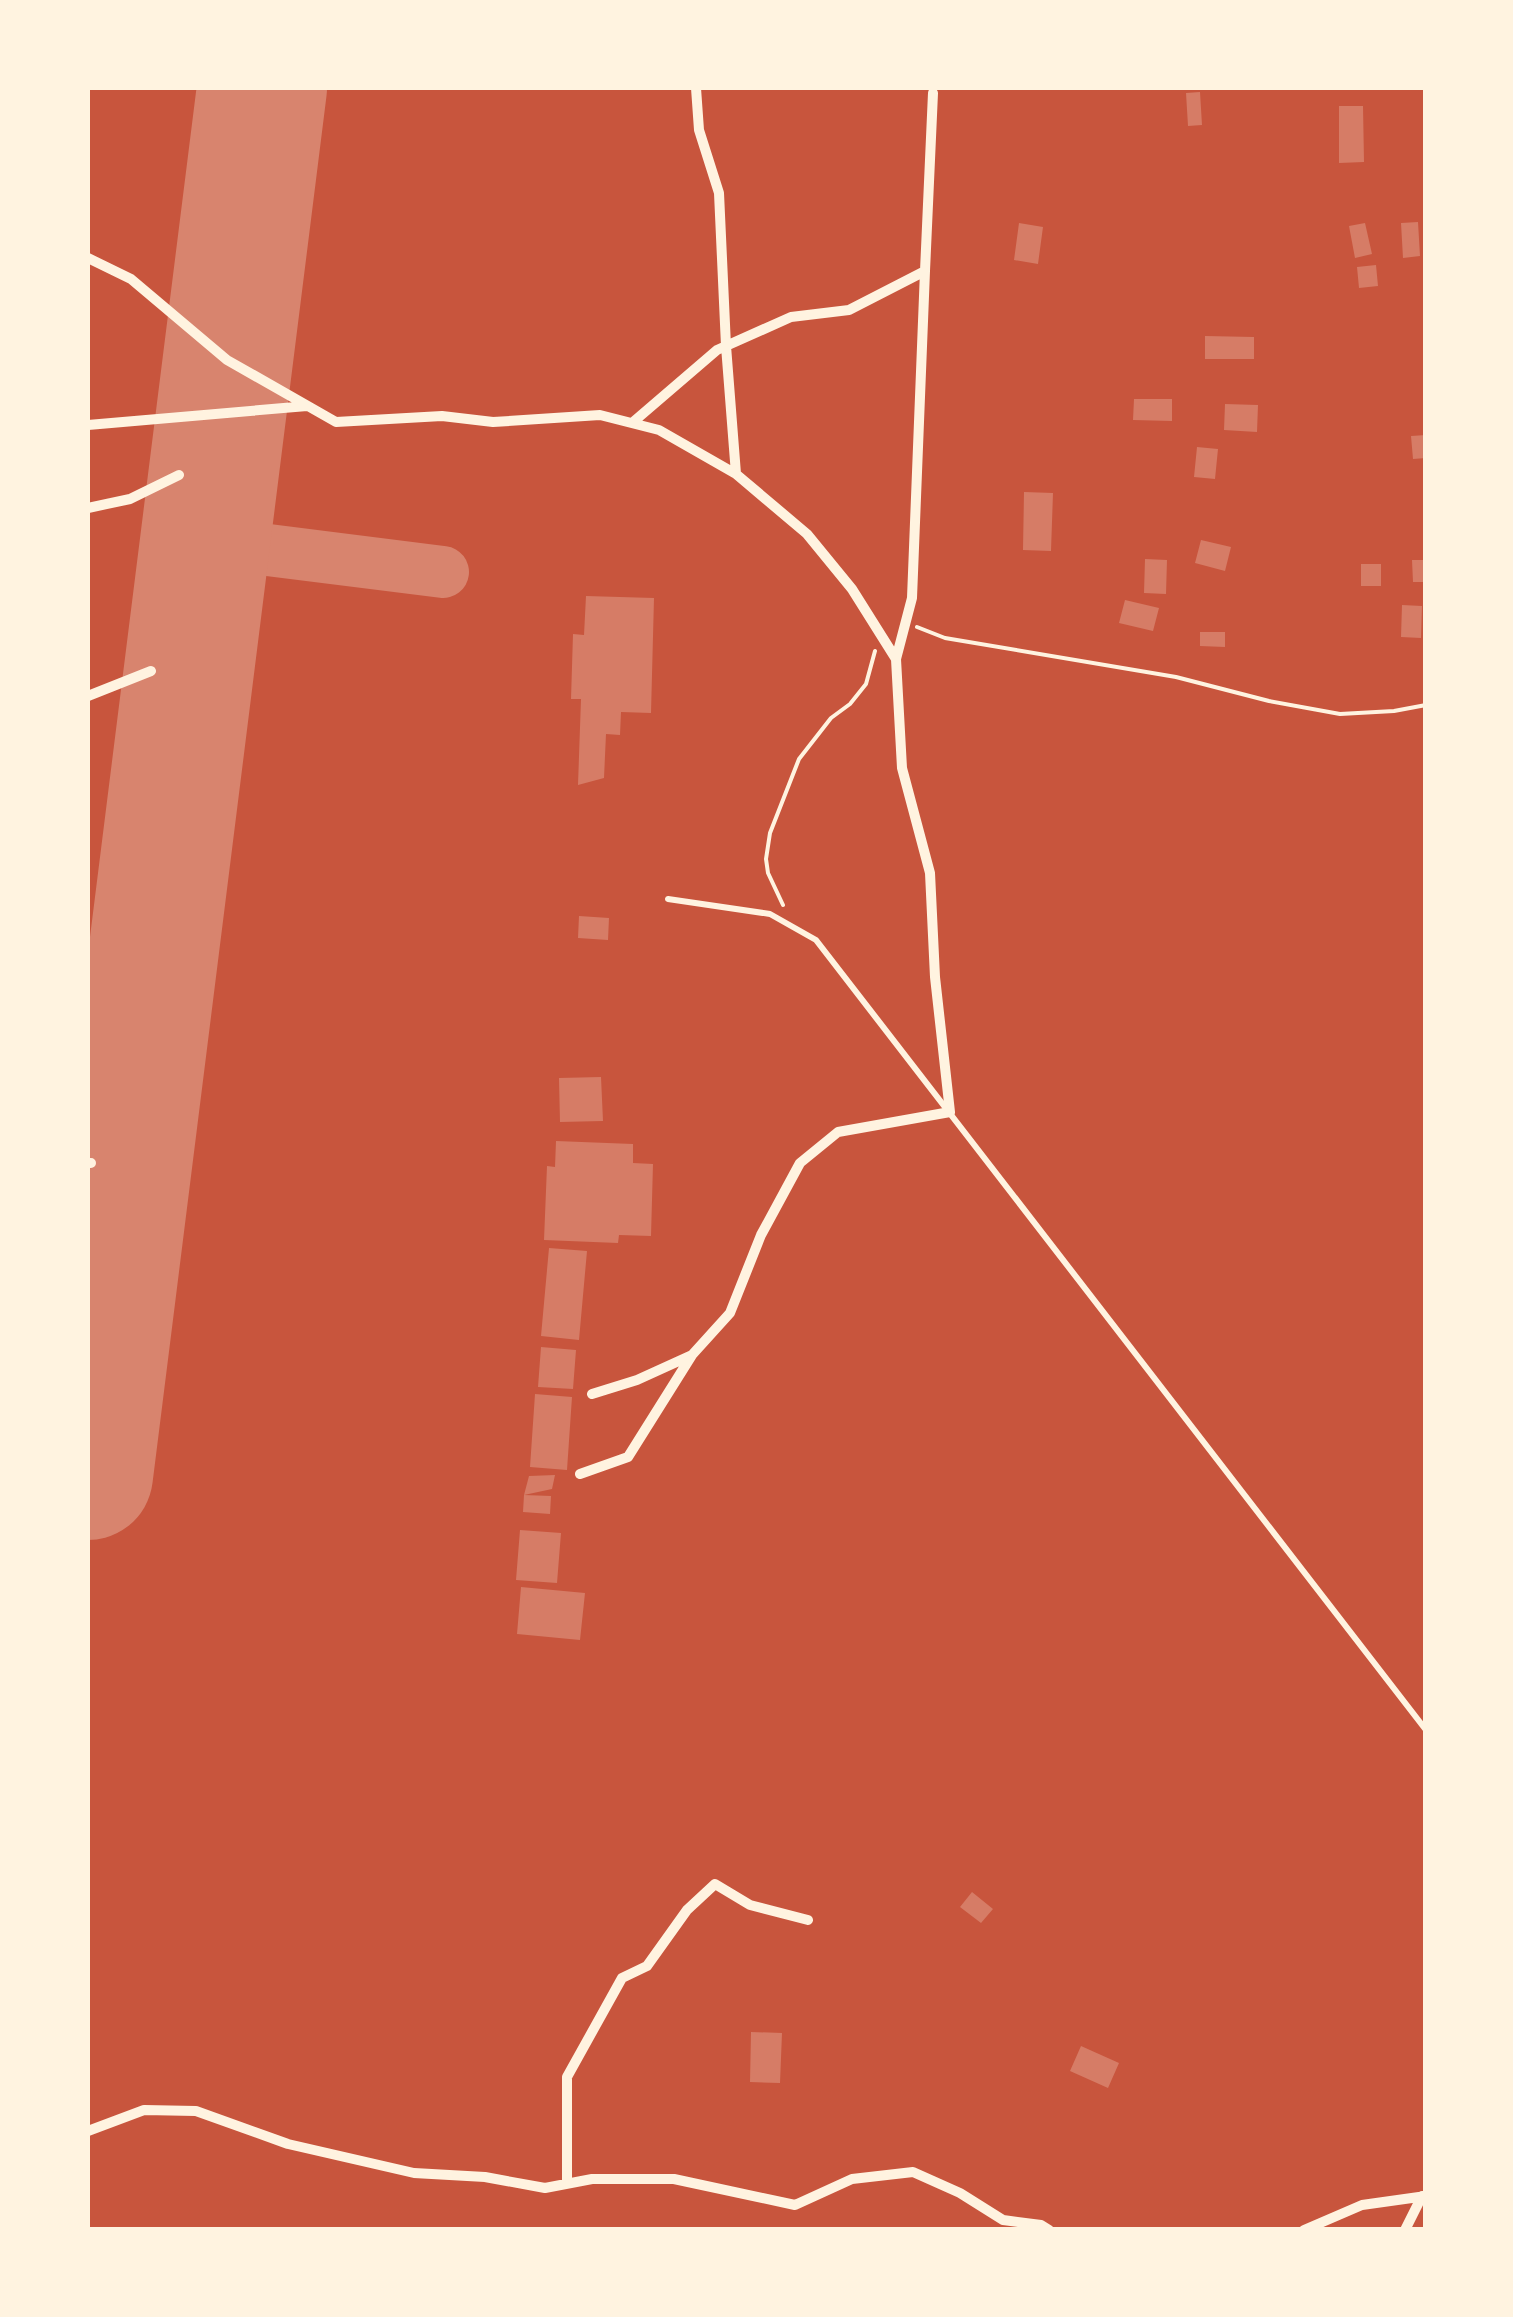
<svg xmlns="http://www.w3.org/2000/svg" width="1513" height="2317" font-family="'Varela Round',sans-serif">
  <rect width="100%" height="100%" fill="#c8553d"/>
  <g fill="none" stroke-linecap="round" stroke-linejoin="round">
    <!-- taxiway -->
    <path stroke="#d8846e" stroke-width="52" d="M205,542L443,572"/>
    <!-- runway -->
    <path stroke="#d8846e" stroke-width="130" d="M88,1475L262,88"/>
  </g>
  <!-- building -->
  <path fill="#d67c66" d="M1200,92L1202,125L1188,126L1186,93Z
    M1339,106H1363L1364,162L1339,163Z
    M1418,222L1420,256L1403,258L1401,223Z
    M1019,223L1043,227L1038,264L1014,260Z
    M1365,223L1372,254L1355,258L1349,226Z
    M1376,265L1378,286L1359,288L1357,267Z
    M1205,336L1254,337V359H1205Z
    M1134,399H1172V421L1133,420Z
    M1225,404L1258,405L1257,432L1224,430Z
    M1426,435V458L1413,459L1411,436Z
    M1197,447L1218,449L1215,479L1194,477Z
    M1024,492L1053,493L1051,551L1023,550Z
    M1201,540L1231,547L1225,571L1195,563Z
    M1145,559L1167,560L1166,594L1144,593Z
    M1412,560H1426V582H1413Z
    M1361,564H1381V586H1361Z
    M586,596L654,598L651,713L621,712L620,735L606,734L604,778L578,785L581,699H571L573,634L584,635Z
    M1125,600L1159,608L1153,631L1119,623Z
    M1402,605L1422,606L1421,638L1401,637Z
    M1200,632H1225V647L1200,646Z
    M579,916L609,918L608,940L578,938Z
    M601,1077L603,1121L560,1122L559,1078Z
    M556,1141L633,1144V1163L653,1164L651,1236L619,1235L618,1243L544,1240L547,1166L555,1167Z
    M549,1248L587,1251L579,1340L541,1336Z
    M541,1347L576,1350L573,1389L538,1387Z
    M535,1394L572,1397L567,1470L530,1467Z
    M555,1475L552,1489L524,1495L551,1496L550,1514L523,1512L524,1495L529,1476Z
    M520,1530L561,1533L557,1583L516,1580Z
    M521,1587L585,1593L580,1640L517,1634Z
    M972,1892L993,1909L981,1923L960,1907Z
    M751,2032L782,2033L780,2083L750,2082Z
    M1081,2046L1119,2063L1108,2088L1070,2071Z"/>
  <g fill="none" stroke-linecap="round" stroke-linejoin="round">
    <!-- path -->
    <path stroke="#fff3e0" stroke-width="4" d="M917,627L945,638L1176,677L1269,701L1340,714L1394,711L1426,705
      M783,905L768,873L766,859L770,833L799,759L831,718L850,704L866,684L875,651"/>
    <!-- service -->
    <path stroke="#fff3e0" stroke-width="6" d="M668,899L770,914L816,940L1426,1730"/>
    <!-- minor -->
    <path stroke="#fff3e0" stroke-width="10" d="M696,88L699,130L719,193L726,346L736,474
      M88,258L131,279L227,360L336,422L442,416L493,422L600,415L659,430L736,474L807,534L852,589L896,659L902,768L930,873L935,977L950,1112L838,1132L800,1163L761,1235L730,1313L692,1355L637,1380L592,1394
      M632,423L717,350L791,317L849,310L925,271L933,93
      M88,425L307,406
      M88,508L130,499L179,475
      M896,659L912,598L925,271
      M88,696L151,671
      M88,1163H91
      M580,1474L628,1457L692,1355
      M88,2131L144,2110L196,2111L288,2144L414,2173L485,2177L545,2188L592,2179H674L795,2205L852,2179L913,2172L960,2193L1003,2220L1041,2225L1049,2230
      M567,2184V2077L622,1978L647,1966L687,1910L715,1884L750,1905L808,1920
      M1304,2230L1362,2205L1426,2196
      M1405,2230L1422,2196"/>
  </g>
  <!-- border -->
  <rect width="1513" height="2317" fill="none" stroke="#fff3e0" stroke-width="180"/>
</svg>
